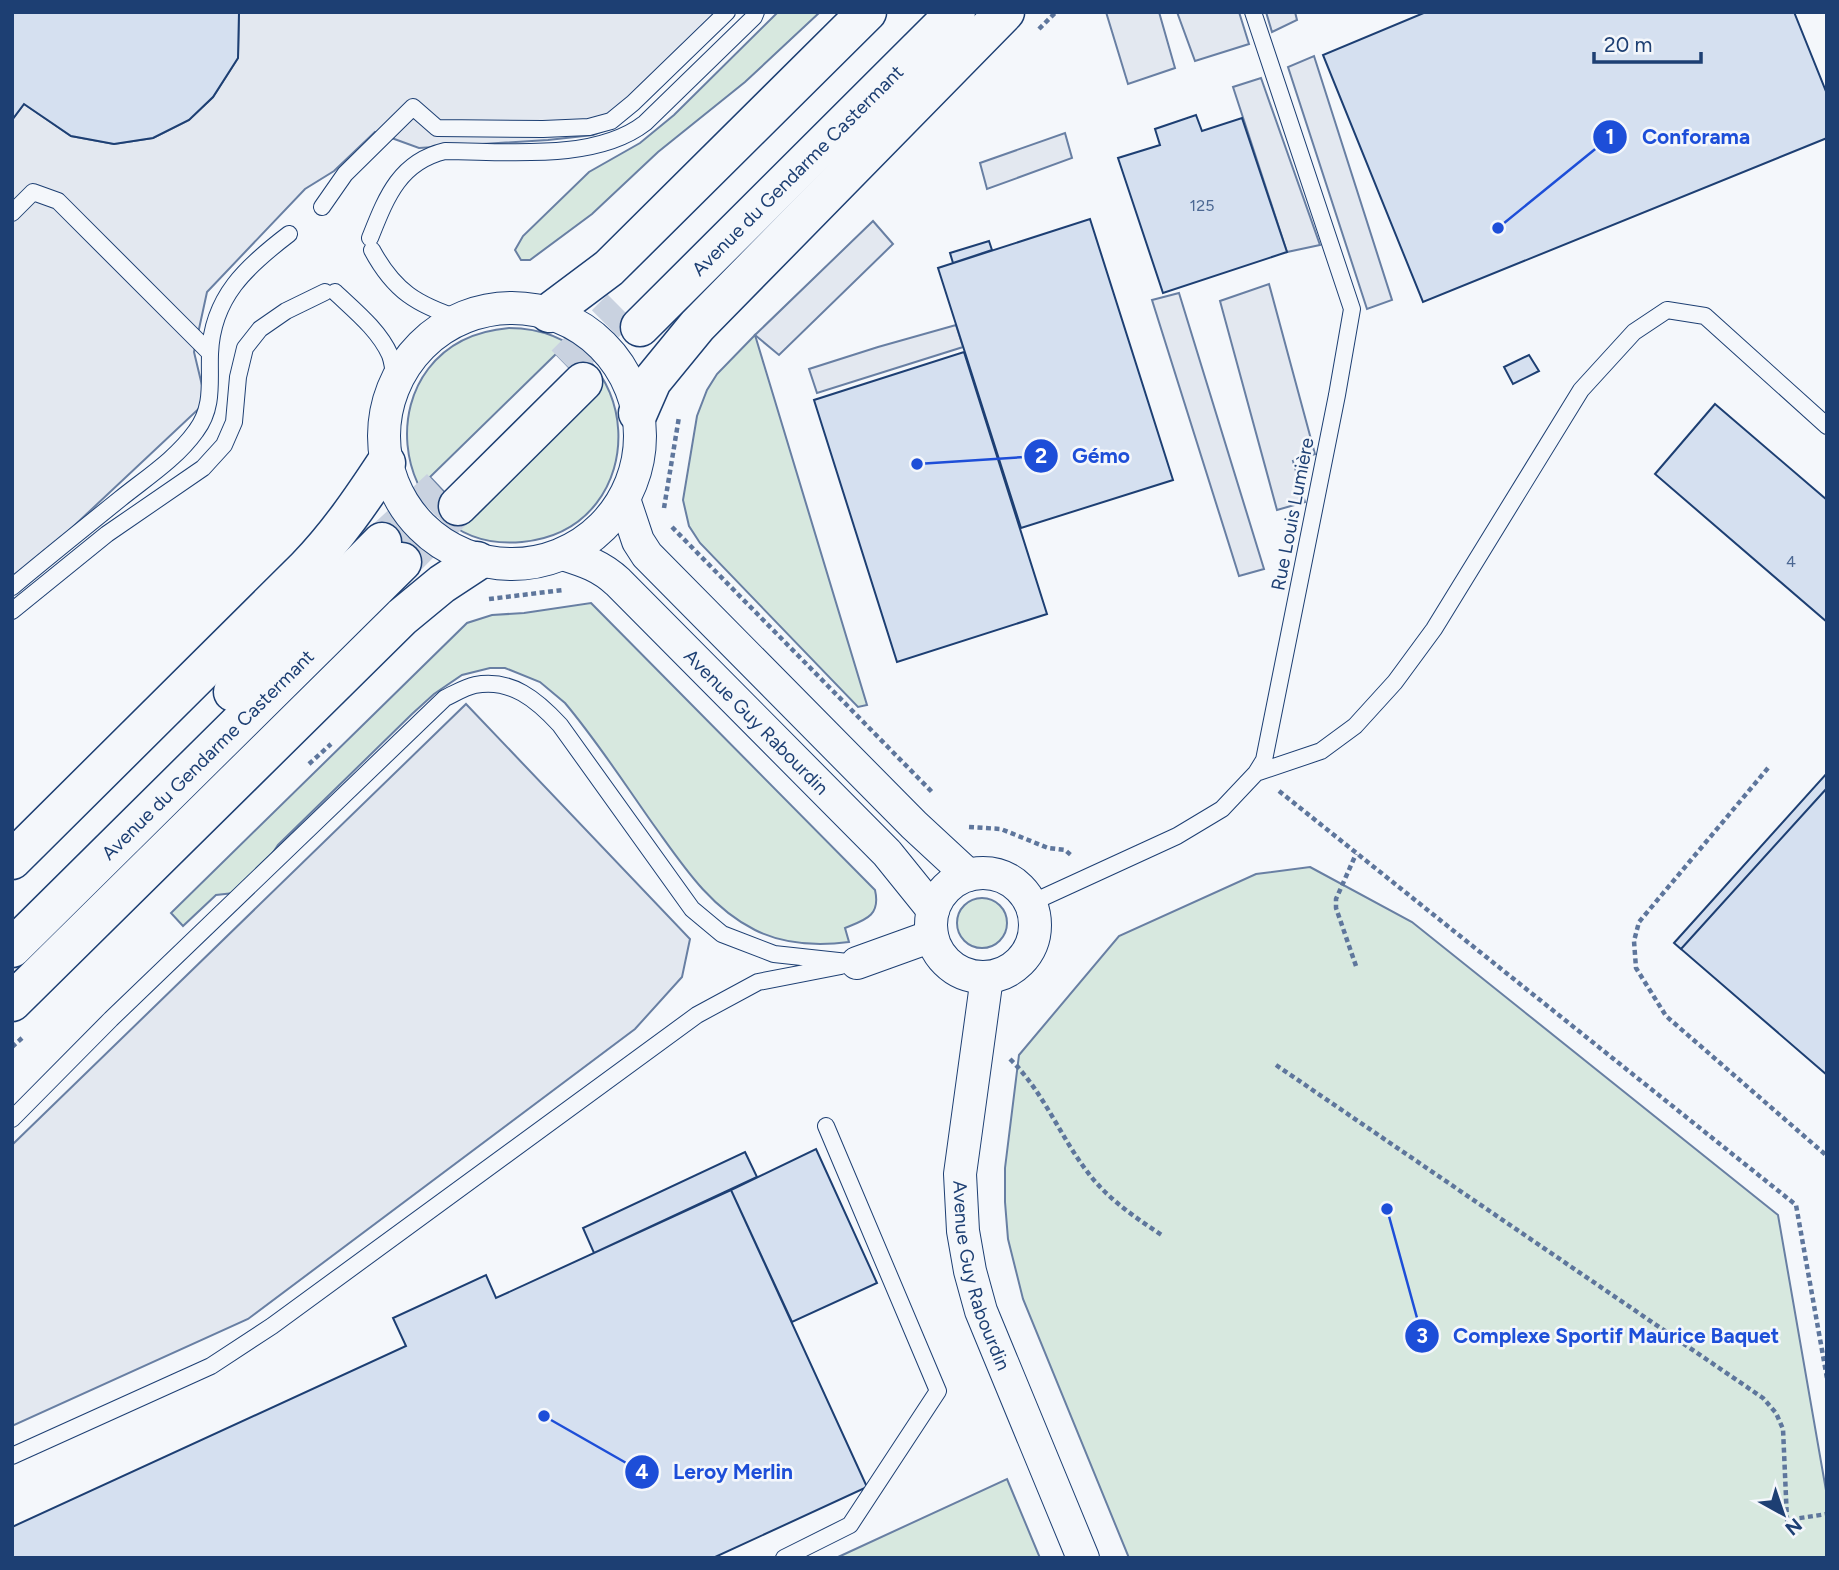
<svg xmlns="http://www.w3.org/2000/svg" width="1839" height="1570" font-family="Figtree,sans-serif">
  <rect width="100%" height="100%" fill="#f4f7fb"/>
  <!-- green -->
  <path fill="#d7e8df" stroke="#687fa3" stroke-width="2" fill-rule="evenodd" d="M778,12H820L745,82L658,152L592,214L530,260H521L515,250L523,236L589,172L640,143L674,115Z
    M509,328C648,329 657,529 522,542C384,555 359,341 509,328ZM556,354L594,393L468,517L430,477Z
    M755,335L867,705L858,707L700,543L689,526L683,500L697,416L707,390L717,374Z
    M591,603L875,890C881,916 865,920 845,928L849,942C817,946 785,945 755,930C709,907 682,864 653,824C624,783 597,741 565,703L540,682L505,668H490L462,675L434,694L412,714L278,845L268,860L234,893L216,895L183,926L171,913L467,623L492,615L524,613Z
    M1310,867L1412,922L1778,1215L1827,1496V1558H1129L1023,1299L1008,1239L1005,1202V1168L1019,1055L1119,936L1256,874Z
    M957 923a25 25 0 1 1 50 0a25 25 0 1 1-50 0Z
    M1007,1479L1040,1558H836Z"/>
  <!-- parking -->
  <path fill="#e3e8f0" stroke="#687fa3" stroke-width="2" d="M239,12H734L616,126L593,135L548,140L419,148L375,132L334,171L305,189L207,292L194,352L206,402L12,584V120L24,104L71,136L114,144L153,138L189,120L213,97L238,58Z
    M1106,12H1159L1175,68L1128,84Z
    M1177,12H1239L1249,44L1195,61Z
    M1266,12H1295L1297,20L1272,32Z
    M1314,56L1392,300L1367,309L1288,67Z
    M1261,78L1320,245L1287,252L1233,87Z
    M1065,133L1072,158L987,189L980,163Z
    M873,221L893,244L779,355L755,335Z
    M1269,284L1315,454L1293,461L1305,502L1277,510L1220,301Z
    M1179,293L1264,569L1239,576L1152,300Z
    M956,325L963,347L817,393L809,369L878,347Z
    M466,704L690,939L682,977L635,1029L248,1319L12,1426V1145Z"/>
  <!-- building -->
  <path fill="#d5e0f0" stroke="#1d3f73" stroke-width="2" d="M12,12H239L238,58L213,97L189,120L153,138L114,144L71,136L24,104L12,120Z
    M1426,12H1794L1827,94V138L1423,302L1323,55Z
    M1196,115L1202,131L1242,118L1287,252L1163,293L1118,158L1160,145L1155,129Z
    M1090,219L1173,480L1021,528L938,268Z
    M989,241L992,250L953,263L950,253Z
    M964,352L1047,614L897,662L814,400Z
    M1529,355L1539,371L1513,384L1504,367Z
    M1715,404L1827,500V622L1655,474Z
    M1827,773V788L1681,949L1674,943Z
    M1827,788V1075L1681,949Z
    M816,1149L877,1283L792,1322L731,1190Z
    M745,1152L757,1177L594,1253L583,1228Z
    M731,1190L867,1487L713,1558H12V1527L406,1346L393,1318L486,1275L496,1298Z"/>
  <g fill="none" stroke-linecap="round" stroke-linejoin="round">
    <!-- primary-tunnel -->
    <path stroke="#c9d2e0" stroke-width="38" stroke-dasharray="38 19" stroke-linecap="butt" d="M565,364L621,308
      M382,542L440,488
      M402,562L458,506"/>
    <defs>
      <path id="lane" d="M322,207L345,174L413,107L437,128L543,129L589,127L611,121L633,103L727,12
        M12,213L33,192L58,201L210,353
        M370,238C386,198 399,162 445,151C505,151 595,162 645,123L754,17L756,12
        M372,250C394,291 417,305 461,319
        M335,292C354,310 379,330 390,355C393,363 394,374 395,383
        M12,587C48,557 84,528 120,499C146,478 176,459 196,431C214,407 209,382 210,354C212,297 247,266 289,234
        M12,611L107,534L203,468L224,445L234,422L238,377L245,348L260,329L286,311L325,292
        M1256,773L1321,751L1355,726L1395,682L1434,629L1581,390L1634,332L1667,310L1705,316L1827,426
        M1031,903L1177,836L1222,809L1256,773L1264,760L1337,395L1352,309L1253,12
        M12,1119L111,1019L445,698C454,694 465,687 475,685C511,678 537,700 560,725L692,909L722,934L774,954L857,963
        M12,1456L211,1366L272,1326L697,1015L758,982L841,966
        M784,1558L850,1525L938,1391L826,1126"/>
      <g id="street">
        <circle cx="512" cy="436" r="128"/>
        <path d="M624,499L638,541L647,555L914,825L968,875"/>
        <path id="s1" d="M563,554C585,561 601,566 618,582L887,853L933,910"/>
        <circle cx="983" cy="925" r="52"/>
        <path d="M857,963L932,936"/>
        <path id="s2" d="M987,977L960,1174L963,1231L970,1271L981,1311L1083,1558"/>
      </g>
      <g id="primary">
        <path d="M549,313L609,268L867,12"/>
        <path id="s3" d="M640,327L956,12"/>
        <path d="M638,413L652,381L697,326L1005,12"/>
        <path d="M458,506L583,382"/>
        <path d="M233,692L382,542"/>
        <path d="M12,860L306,568C337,536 361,501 386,463"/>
        <path id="s4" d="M12,948L402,562"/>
        <path d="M12,1002L402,617L442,584L477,561"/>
      </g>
    </defs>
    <!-- lane casing -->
    <use href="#lane" stroke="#1d3f73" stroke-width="18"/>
    <!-- street casing -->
    <use href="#street" stroke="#1d3f73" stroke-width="34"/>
    <!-- primary casing -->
    <use href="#primary" stroke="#1d3f73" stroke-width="41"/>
    <!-- path -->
    <path stroke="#5e769c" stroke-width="4.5" stroke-dasharray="5 3.5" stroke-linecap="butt" d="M1039,29L1056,12
      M664,508L679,417
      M672,527L933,793
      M489,599L563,590
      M309,764L331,744
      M1768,768L1639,922L1634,941L1636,968L1666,1016L1827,1156
      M1279,791L1796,1205L1827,1378
      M969,827L1001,829L1048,848L1065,850L1072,856
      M1356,966L1336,908V899L1356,854
      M12,1047L22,1038
      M1010,1059C1044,1092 1060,1137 1089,1174C1109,1200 1136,1218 1163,1236
      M1276,1065L1763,1398L1776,1413L1783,1429L1787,1520L1827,1514"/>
    <!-- lane -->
    <use href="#lane" stroke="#f4f7fb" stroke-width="16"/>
    <!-- street -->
    <use href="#street" stroke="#f4f7fb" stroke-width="32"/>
    <!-- primary -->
    <use href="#primary" stroke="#f4f7fb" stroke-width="38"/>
  </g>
  <g text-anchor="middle" stroke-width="5" stroke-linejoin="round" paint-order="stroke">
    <!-- number labels -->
    <g font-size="16" fill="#4b6792">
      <text x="1202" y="211">125</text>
      <text x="1791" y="567">4</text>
    </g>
    <!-- street labels -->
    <g font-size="19" fill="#1d3f73" stroke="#f4f7fb">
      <text dy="7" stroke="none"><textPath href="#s3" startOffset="222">Avenue du Gendarme Castermant</textPath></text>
      <text transform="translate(1292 514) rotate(-79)" y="7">Rue Louis Lumière</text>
      <text dy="7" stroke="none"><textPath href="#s1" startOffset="259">Avenue Guy Rabourdin</textPath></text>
      <text dy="7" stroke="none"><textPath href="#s4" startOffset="275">Avenue du Gendarme Castermant</textPath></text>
      <text dy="7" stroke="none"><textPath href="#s2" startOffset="303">Avenue Guy Rabourdin</textPath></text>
    </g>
  </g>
  <!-- callouts -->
  <path fill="none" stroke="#1d4ed8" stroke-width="2.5" d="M1498 228L1610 137M917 464L1041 456M1387 1209L1422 1336M544 1416L642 1472"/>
  <g fill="#1d4ed8" stroke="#f4f7fb" stroke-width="2.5">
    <circle cx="1498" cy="228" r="7"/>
    <circle cx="917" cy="464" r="7"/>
    <circle cx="1387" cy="1209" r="7"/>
    <circle cx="544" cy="1416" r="7"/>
    <circle cx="1610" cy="137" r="18"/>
    <circle cx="1041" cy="456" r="18"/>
    <circle cx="1422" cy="1336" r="18"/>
    <circle cx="642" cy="1472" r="18"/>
  </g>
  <g font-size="21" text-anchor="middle" font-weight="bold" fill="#fff">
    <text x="1610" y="144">1</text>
    <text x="1041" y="463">2</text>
    <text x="1422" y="1343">3</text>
    <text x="642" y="1479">4</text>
  </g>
  <g font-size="21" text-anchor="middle" font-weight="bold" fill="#1d4ed8" stroke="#f4f7fb" stroke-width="5" stroke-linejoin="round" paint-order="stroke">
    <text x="1696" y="144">Conforama</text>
    <text x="1101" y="463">Gémo</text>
    <text x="1616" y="1343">Complexe Sportif Maurice Baquet</text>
    <text x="733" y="1479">Leroy Merlin</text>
  </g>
  <!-- border -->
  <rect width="1839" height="1570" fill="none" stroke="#1d3f73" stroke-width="28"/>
  <!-- north arrow -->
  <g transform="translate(1783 1514) rotate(140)" stroke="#f4f7fb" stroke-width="5" paint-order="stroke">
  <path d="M0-5L12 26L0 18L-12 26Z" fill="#1d3f73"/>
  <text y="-10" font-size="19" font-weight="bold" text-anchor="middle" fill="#1d3f73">N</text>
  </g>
  <!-- scale -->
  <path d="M1594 52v10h107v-10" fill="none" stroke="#1d3f73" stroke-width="3.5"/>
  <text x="1604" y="52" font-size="21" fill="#1d3f73" stroke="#f4f7fb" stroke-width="5" paint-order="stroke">20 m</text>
</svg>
